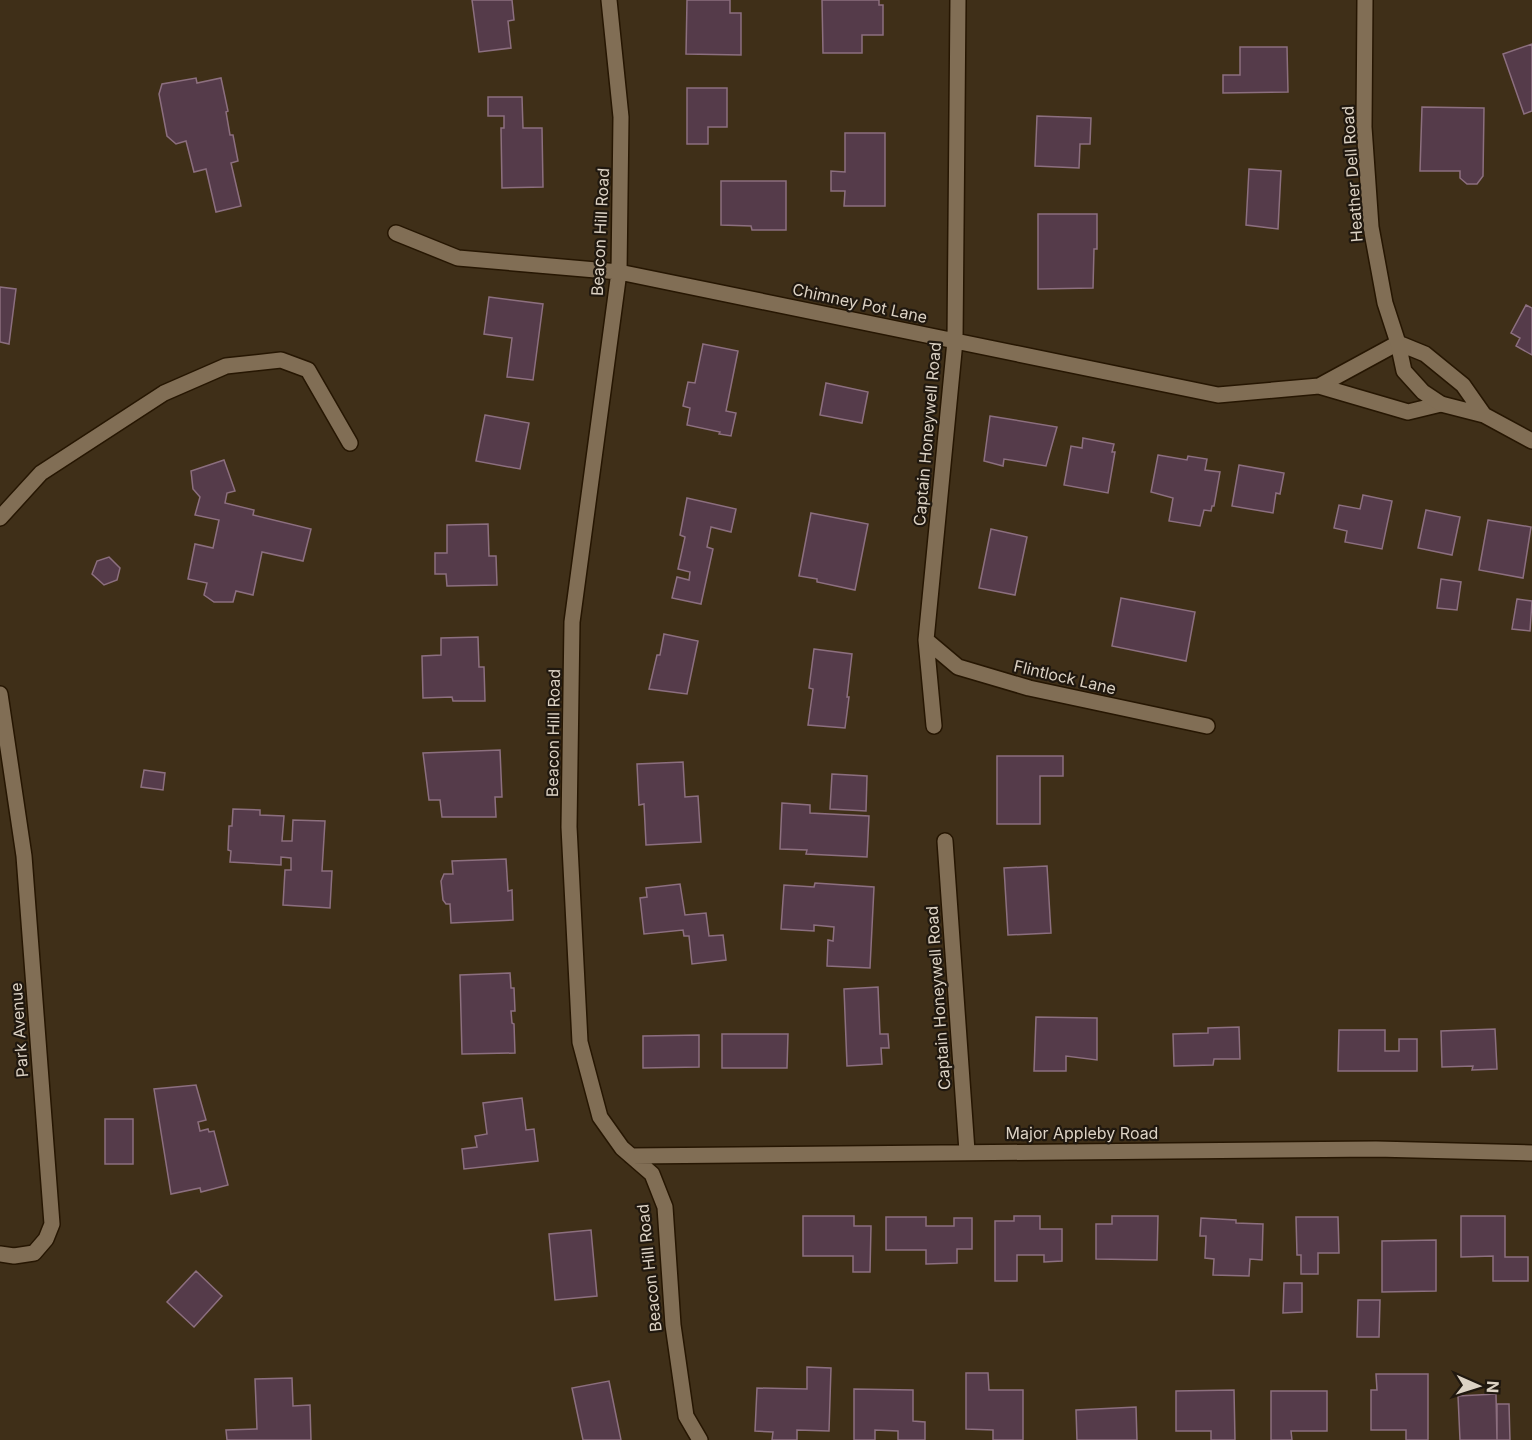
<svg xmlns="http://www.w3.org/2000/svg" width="1532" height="1440" font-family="Inter,sans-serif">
  <rect width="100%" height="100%" fill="#3f2f18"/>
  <!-- building -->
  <path fill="#553b4a" stroke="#8c6f7f" stroke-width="1.5" d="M472,0H512L514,20L508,21L511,48L479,52Z
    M687,0H730V13H741V55L686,54Z
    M822,0H879V5H883V35H862V53H823Z
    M1532,44V111L1524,114L1503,54Z
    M1240,47H1287L1288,92L1223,93V75H1240Z
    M196,78L197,83L221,78L228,111L226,112L230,135H233L238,161L231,163L241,206L216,212L206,169L194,172L186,141L176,144L167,136L159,94L162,84Z
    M687,88H727V127H708V144H687Z
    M488,97H522L523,128H542L543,187L502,188L501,128H504V116H488Z
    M1422,107L1484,108L1483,176L1477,184H1467L1460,178V171H1420Z
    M1037,116L1091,118L1090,144H1080L1079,168L1035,166Z
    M845,133H885V206H844L845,191H831V171L845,172Z
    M1249,169L1281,171L1278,229L1246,225Z
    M721,181H786V230H752L751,226L721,225Z
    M1038,214H1097V249H1094L1093,288L1038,289Z
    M0,287L16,289L9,344L0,342Z
    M489,297L543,304L533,380L507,377L512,338L484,334Z
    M1526,305L1532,308V355L1516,346L1520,338L1511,333Z
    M703,344L738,351L726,411L736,413L731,436L719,434L720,432L687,425L690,408L683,406L688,382L695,383Z
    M826,383L868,392L862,423L820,415Z
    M485,415L529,423L520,469L476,461Z
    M990,416L1057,427L1046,466L1004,459L1003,466L984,461Z
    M1083,438L1114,444L1112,452H1115L1108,493L1064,485L1071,446L1082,448Z
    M1158,455L1187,460L1188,456L1207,459L1205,470L1220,472L1214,506H1212L1211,511L1204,510L1200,526L1169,521L1173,498L1151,492Z
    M224,460L235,491L227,493L225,503L254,510L253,515L311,529L303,561L262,552L253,595L236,591L233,602H214L204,595L207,583L188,579L195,544L213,548L219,520L195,515L200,497L193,489L191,471Z
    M1239,465L1284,473L1280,494L1276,493L1273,513L1232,506Z
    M1363,495L1392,501L1382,549L1345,542L1347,531L1334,528L1339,505L1360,509Z
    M687,498L736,509L731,532L711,527L707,547L713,549L701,604L672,598L677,577L689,580L690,572L678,569L685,537L680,535Z
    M1426,510L1460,517L1452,555L1418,548Z
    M811,513L868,524L855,590L817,582V579L799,576Z
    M1488,520L1531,527L1523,578L1479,570Z
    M488,524L489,556H496L497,585L447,586L446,574H435V553H447V525Z
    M991,529L1027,537L1015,595L979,588Z
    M109,557L120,568L117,580L104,585L92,574L97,561Z
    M1441,579L1461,582L1457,610L1437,608Z
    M1121,598L1195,612L1186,661L1112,646Z
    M1517,599L1532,601L1530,631L1512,629Z
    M664,634L698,641L687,694L649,689L657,655H660Z
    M478,637L479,667H484L485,701H453L452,697L423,698L422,656L441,655V638Z
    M814,649L852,654L847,697H849L845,728L808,725L813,689L809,688Z
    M500,750L502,797H495L496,817H442L440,800H429L423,753Z
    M997,756H1063V776H1040V824H997Z
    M683,762L685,797L698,796L701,842L646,845L644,804L639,805L637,764Z
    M144,770L165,773L163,790L141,787Z
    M832,774L867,776L866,811L830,809Z
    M782,803L810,805V813L869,816L867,857L806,854L807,850L780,849Z
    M233,809L260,810V815L284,816L282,841H292L293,820L325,821L322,871H332L330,908L283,905L285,870H291V858L281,857V865L230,862L231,851L228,850L229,826H232Z
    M506,859L508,891L512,890L513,920L451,923L450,904H446L443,900L441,881L444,874H453L452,861Z
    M1047,866L1051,933L1008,935L1004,868Z
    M815,883L874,887L870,968L827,966L828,940L833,941L834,927L814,925V931L781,929L784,885L814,887Z
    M680,884L685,915L706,913L709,936L723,935L726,960L692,964L689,936H684L683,930L644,934L640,898L647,897L646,888Z
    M510,973L511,988H514L515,1011H511L512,1023L514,1024L515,1053L462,1054L460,975Z
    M878,987L880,1034H888L889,1048H881L882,1064L847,1066L844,989Z
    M1036,1017L1097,1018V1060L1066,1056V1071H1034Z
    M1239,1027L1240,1059H1214L1213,1065L1174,1066L1173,1034L1208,1033V1028Z
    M1495,1029L1497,1069L1472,1070L1473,1066L1442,1067L1441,1031Z
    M1339,1030H1385V1051H1399V1039H1417V1071H1338Z
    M722,1034H788L787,1068H722Z
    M699,1035V1067L643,1068V1036Z
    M196,1085L206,1120L198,1122L200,1131L208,1129L209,1132L214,1131L228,1185L201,1192L200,1188L171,1194L154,1089Z
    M522,1098L526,1130L534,1129L538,1161L464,1169L462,1149L477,1147L475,1136L487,1134L483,1103Z
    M105,1119H133V1164H105Z
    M803,1216H854V1226H871L870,1272H853V1256H803Z
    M1014,1216H1040V1229H1062V1261L1044,1262V1255H1017V1281H995V1221H1014Z
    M1112,1216H1158L1157,1260L1096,1259V1224H1112Z
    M1461,1216H1505V1257H1528V1281H1493V1256L1461,1257Z
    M886,1217H926V1226H954V1218H972V1249H957V1263L926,1264V1250H886Z
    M1296,1217H1338L1339,1253H1318V1274H1301V1255H1297Z
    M1201,1218L1236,1220V1223L1263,1224L1262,1260L1250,1259L1249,1276L1213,1275L1214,1259L1205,1258L1206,1236H1200Z
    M591,1230L597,1296L555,1300L549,1234Z
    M1436,1240V1291L1382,1292V1241Z
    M196,1271L222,1296L194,1327L167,1302Z
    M1284,1283H1302V1312L1283,1313Z
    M1358,1300H1380L1379,1337H1357Z
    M807,1367L831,1368L829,1431L797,1430V1440H772L773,1432L755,1431L757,1388L807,1389Z
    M966,1373H988L989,1390H1023V1440H993V1430L966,1429Z
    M1376,1374H1428V1440H1406V1430H1371V1390H1377Z
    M292,1378L293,1406L310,1405L311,1440H227L226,1430L257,1429L255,1379Z
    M609,1381L621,1440H583L572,1388Z
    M854,1389L913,1390V1421L925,1422V1440H898V1431L875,1430V1440H854Z
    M1234,1390L1235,1440H1211V1431H1176V1391Z
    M1271,1391H1327V1431H1291L1292,1440H1271Z
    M1496,1394L1497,1440H1460L1458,1396Z
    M1497,1404H1509L1510,1440H1497Z
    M1136,1407L1137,1440H1077L1076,1410Z"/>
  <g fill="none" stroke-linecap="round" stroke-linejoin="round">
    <defs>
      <path id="street" d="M609,0L621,117L619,272L572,622L569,827L580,1042L600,1117L622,1148L652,1174L665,1207L673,1325L686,1416L700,1440
        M396,233L458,258L619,272L1218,395L1319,386L1398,343
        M1319,386L1408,412L1441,404
        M0,518L41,473L164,393L226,366L281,360L308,370L350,443
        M926,640L958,667L1029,688L1207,726
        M0,694L24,856L52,1224L46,1239L34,1253L14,1256L0,1254
        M934,726L926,640L955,341L958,0
        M945,841L967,1151
        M631,1156L1376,1149L1532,1153"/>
      <path id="secondary" d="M1365,0L1364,127L1371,227L1385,303L1398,343L1404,371L1423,392L1441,404L1484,415L1532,441
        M1398,343L1425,354L1463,385L1484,415"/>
    </defs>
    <!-- street casing -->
    <use href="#street" stroke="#261602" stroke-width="18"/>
    <!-- secondary casing -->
    <use href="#secondary" stroke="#261602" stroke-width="18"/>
    <!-- street -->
    <use href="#street" stroke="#816e55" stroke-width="15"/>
    <!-- secondary -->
    <use href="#secondary" stroke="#816e55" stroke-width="15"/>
  </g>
  <g text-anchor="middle" stroke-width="4.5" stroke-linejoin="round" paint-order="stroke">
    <!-- street labels -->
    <g font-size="16" fill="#dcd2c4" stroke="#20180f">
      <text transform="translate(1352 174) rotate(-94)" y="6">Heather Dell Road</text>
      <text transform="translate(600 232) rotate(-87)" y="6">Beacon Hill Road</text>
      <text transform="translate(860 303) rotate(12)" y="6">Chimney Pot Lane</text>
      <text transform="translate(927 434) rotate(-85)" y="6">Captain Honeywell Road</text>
      <text transform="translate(1065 677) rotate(13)" y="6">Flintlock Lane</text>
      <text transform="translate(553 733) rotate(-89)" y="6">Beacon Hill Road</text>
      <text transform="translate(938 998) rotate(-94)" y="6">Captain Honeywell Road</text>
      <text transform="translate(19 1030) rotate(-94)" y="6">Park Avenue</text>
      <text x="1082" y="1139">Major Appleby Road</text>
      <text transform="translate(649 1268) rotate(-96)" y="6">Beacon Hill Road</text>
    </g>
  </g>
  <!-- north arrow -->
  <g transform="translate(1478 1386) rotate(93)" stroke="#20180f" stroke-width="4.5" paint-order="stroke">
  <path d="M0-4.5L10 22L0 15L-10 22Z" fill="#dcd2c4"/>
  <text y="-9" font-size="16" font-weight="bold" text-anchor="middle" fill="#dcd2c4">N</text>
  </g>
</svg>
